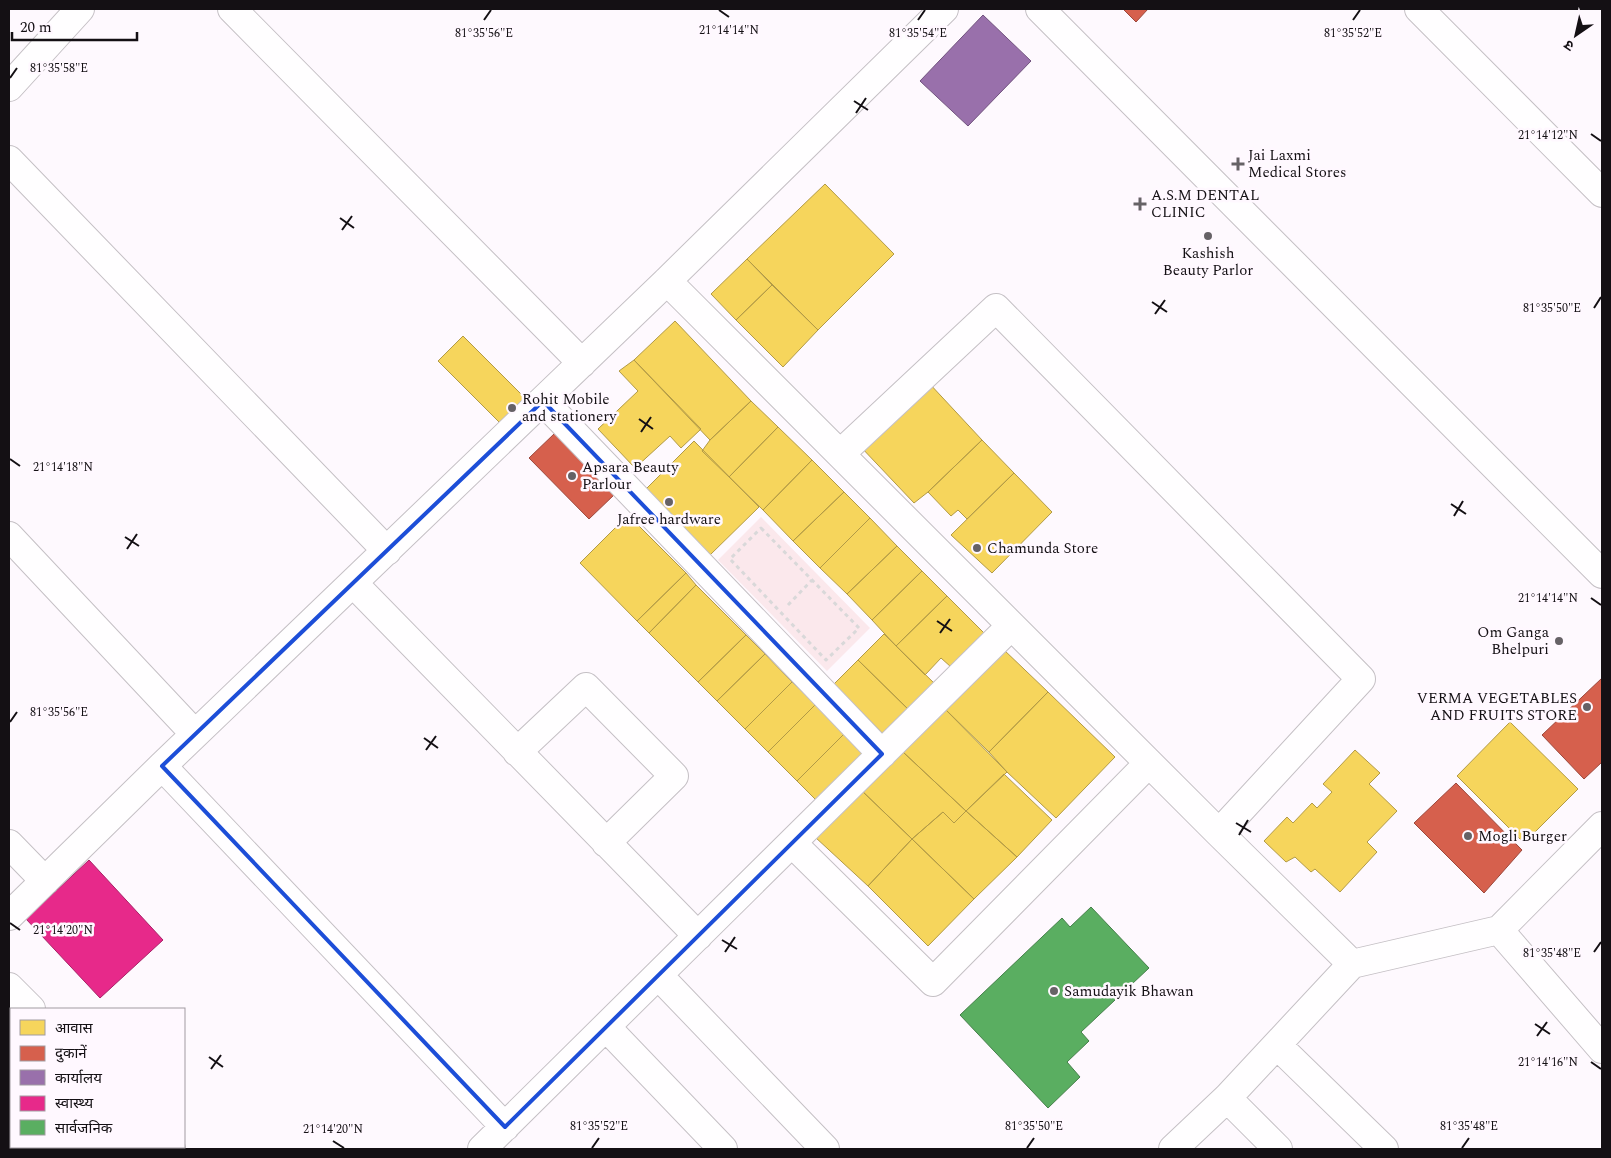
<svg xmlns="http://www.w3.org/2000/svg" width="1611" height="1158" font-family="Spectral,'Noto Sans Devanagari',serif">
  <rect width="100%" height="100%" fill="#fef9fe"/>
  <!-- green -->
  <path fill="#fbe8ec" d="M761,517L870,628L827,671L718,560Z"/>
  <!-- homes -->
  <path fill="#f6d55c" stroke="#b29a46" d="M825,184L894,254L818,330L747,259Z
    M747,259L772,285L736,320L711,294Z
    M772,285L818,330L783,367L736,320Z
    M675,321L751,401L710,440L634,360Z
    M463,336L529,402L504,427L438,361Z
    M634,360L701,429L681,448L670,436L635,468L598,429L638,391L619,371Z
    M928,382L982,440L928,492L914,503L859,445Z
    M751,401L778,427L729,477L702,451L710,440Z
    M778,427L812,460L763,510L729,477Z
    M982,440L1014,473L967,519L958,510L951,516L928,492Z
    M694,441L759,507L710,555L645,490Z
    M812,460L844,492L793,541L763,510Z
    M1014,473L1052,512L992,573L951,535Z
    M844,492L870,518L820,568L793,541Z
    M628,515L686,573L637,621L580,563Z
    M870,518L897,546L847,594L820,568Z
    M897,546L922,571L872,620L847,594Z
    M922,571L947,596L896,646L872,620Z
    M686,573L696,585L649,633L637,621Z
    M696,585L746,635L698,682L649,633Z
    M947,596L984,633L951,667L941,658L925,675L896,646Z
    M884,634L938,687L912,713L858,660Z
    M746,635L765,654L717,701L698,682Z
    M1003,649L1048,692L989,752L944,708Z
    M765,654L792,682L745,729L717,701Z
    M858,660L912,713L887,738L834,684Z
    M792,682L816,704L768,752L745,729Z
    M1048,692L1115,757L1056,818L1007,772L989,752Z
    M816,704L845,733L797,781L768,752Z
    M944,708L1007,772L966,811L903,752Z
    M1510,722L1578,789L1524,843L1457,776Z
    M845,733L865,755L817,801L797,781Z
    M1355,750L1380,773L1369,784L1397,811L1367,842L1377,852L1340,892L1315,869L1311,872L1295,857L1286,862L1264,841L1287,817L1293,823L1312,803L1317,808L1332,792L1323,784Z
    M903,752L966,811L954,823L943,812L912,839L860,789Z
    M1004,774L1052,820L1017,857L966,811Z
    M860,789L912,839L868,886L815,837Z
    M966,811L1017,857L974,899L912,839L943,812L954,823Z
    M912,839L974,899L928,946L868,886Z"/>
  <!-- shops -->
  <path fill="#d6604d" stroke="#9c483c" d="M1123,9H1148L1136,22Z
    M555,433L615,494L589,519L529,458Z
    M1602,678V762L1584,779L1542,735Z
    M1456,783L1522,850L1484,893L1414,823Z"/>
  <!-- offices -->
  <path fill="#9970ab" stroke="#71537e" d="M983,15L1031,61L968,126L920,81Z"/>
  <!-- health -->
  <path fill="#e7298a" stroke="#a82267" d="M89,860L163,940L100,998L26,919Z"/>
  <!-- public -->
  <path fill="#5aae61" stroke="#457f4a" d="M1091,907L1149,968L1081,1032L1089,1041L1067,1062L1080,1077L1048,1108L960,1015L1062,918L1070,927Z"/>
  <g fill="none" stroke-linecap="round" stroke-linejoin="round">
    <defs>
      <path id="minor" d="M232,9L582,363
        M1040,9L1602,574
        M1419,9L1602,193
        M9,87L80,9
        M9,160L387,551
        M667,281L1219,833L1352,964L1499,930
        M543,401L882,754
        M840,454L996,308L1361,679L1219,833
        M9,536L195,734
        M353,583L698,936
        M517,752L586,687L674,776L606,843
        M162,766L505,1127
        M1602,826L1499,930L1602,1049
        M792,843L933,982L1149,763
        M9,844L45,881
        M9,916L162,766L667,281L944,9
        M658,975L825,1149
        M9,987L31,1009
        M606,1027L723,1149
        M1277,1045L1384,1149
        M1227,1098L1278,1149
        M168,1147L171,1149
        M482,1149L1011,626
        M1173,1149L1227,1098L1352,964"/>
    </defs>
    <!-- minor casing -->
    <use href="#minor" stroke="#c5c0c5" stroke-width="30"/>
    <!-- path -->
    <path stroke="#d9d8d9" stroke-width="3" stroke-dasharray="4 4" stroke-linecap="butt" d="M761,528L859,628L826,660L730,559Z
      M788,605L812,580"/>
    <!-- minor -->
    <use href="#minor" stroke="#fffeff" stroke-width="28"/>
  </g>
  <!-- marked area -->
  <path fill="none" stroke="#1d4ed8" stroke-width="4" stroke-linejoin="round" d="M543,401L882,754L505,1127L162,766Z"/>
  <!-- ticks -->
  <path fill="none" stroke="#141014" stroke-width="2" d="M719,10L729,17M484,20L491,10M918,20L925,10M1353,20L1360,10M10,78L17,68M854,101L868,110M856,113L866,98M1591,134L1601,141M340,218L354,228M342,230L352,216M1152,302L1167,312M1594,308L1601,297M1155,314L1165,300M639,419L653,429M641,432L651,417M10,459L20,466M1451,504L1466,514M1454,516L1463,501M125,537L139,546M127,549L137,534M1591,598L1601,605M937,621L952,631M940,633L950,619M10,722L17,712M424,738L438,748M426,750L436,736M1236,823L1251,832M1239,835L1248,820M10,923L20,930M722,940L737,949M725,952L735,937M1594,952L1601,942M1535,1024L1550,1034M1537,1036L1547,1022M209,1057L223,1067M1591,1062L1601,1069M211,1069L221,1055M333,1141L344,1148M592,1148L599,1138M1027,1148L1034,1138M1462,1148L1469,1138"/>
  <!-- markers -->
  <g fill="#666266" stroke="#fff8ff" stroke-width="2">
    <path d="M1235.5 156.5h5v5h5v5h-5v5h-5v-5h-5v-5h5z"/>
    <path d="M1137.5 196.5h5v5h5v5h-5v5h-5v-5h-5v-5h5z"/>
    <circle cx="1208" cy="236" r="5"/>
    <circle cx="512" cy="408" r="5"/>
    <circle cx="572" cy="476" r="5"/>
    <circle cx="669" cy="502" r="5"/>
    <circle cx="977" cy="548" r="5"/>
    <circle cx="1559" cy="641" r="5"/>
    <circle cx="1587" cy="707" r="5"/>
    <circle cx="1468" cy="836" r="5"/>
    <circle cx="1054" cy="991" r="5"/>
  </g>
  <g text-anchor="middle" stroke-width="5" stroke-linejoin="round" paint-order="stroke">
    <!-- poi labels -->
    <g font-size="15" fill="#141014" stroke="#fff8ff" text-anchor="start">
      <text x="1248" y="160">Jai Laxmi<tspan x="1248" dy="17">Medical Stores</tspan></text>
      <text x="1151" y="200">A.S.M DENTAL<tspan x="1151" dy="17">CLINIC</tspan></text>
      <text x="1208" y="258" text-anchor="middle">Kashish<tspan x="1208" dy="17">Beauty Parlor</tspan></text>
      <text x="522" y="404">Rohit Mobile<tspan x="522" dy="17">and stationery</tspan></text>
      <text x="582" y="472">Apsara Beauty<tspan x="582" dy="17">Parlour</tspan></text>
      <text x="669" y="524" text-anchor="middle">Jafree hardware</text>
      <text x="987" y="553">Chamunda Store</text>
      <text x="1549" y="637" text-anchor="end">Om Ganga<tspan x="1549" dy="17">Bhelpuri</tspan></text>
      <text x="1577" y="703" text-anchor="end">VERMA VEGETABLES<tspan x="1577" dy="17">AND FRUITS STORE</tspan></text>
      <text x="1478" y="841">Mogli Burger</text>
      <text x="1064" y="996">Samudayik Bhawan</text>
    </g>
  </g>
  <g font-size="12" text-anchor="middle" fill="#141014" stroke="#fff8ff" stroke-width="5" stroke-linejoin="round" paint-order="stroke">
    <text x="729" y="34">21°14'14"N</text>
    <text x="484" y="37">81°35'56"E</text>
    <text x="918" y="37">81°35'54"E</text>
    <text x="1353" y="37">81°35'52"E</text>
    <text x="59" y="72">81°35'58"E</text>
    <text x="1548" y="139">21°14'12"N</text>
    <text x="1552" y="312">81°35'50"E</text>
    <text x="63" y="471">21°14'18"N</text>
    <text x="1548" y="602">21°14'14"N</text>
    <text x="59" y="716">81°35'56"E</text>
    <text x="63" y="934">21°14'20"N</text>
    <text x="1552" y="957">81°35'48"E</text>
    <text x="1548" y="1066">21°14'16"N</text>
    <text x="599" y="1130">81°35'52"E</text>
    <text x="1034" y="1130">81°35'50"E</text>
    <text x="1469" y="1130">81°35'48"E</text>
    <text x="333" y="1133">21°14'20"N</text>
  </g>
  <!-- border -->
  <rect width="1611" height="1158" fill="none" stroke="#141014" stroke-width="20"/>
  <!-- legend -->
  <rect x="10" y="1008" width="175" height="140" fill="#fff8ff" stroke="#a19ba1"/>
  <rect x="20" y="1020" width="25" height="15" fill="#f6d55c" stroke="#a19ba1"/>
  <text x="55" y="1033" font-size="15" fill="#141014">आवास</text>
  <rect x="20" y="1046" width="25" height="15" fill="#d6604d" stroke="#a19ba1"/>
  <text x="55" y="1058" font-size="15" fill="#141014">दुकानें</text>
  <rect x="20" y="1070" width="25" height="15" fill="#9970ab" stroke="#a19ba1"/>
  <text x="55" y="1083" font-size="15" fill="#141014">कार्यालय</text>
  <rect x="20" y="1096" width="25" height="15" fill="#e7298a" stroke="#a19ba1"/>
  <text x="55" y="1108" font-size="15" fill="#141014">स्वास्थ्य</text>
  <rect x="20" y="1120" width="25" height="15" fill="#5aae61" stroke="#a19ba1"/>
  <text x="55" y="1133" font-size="15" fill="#141014">सार्वजनिक</text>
  <!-- north arrow -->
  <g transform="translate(1576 35) rotate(214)" stroke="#fff8ff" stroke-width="4" paint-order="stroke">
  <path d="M0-4L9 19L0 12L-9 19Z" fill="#141014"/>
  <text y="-8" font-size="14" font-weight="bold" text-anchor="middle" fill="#141014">उ</text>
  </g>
  <!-- scale -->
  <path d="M12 32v8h125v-8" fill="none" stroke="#141014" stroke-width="2.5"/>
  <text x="20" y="32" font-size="15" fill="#141014" stroke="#fff8ff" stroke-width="4" paint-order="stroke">20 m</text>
</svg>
